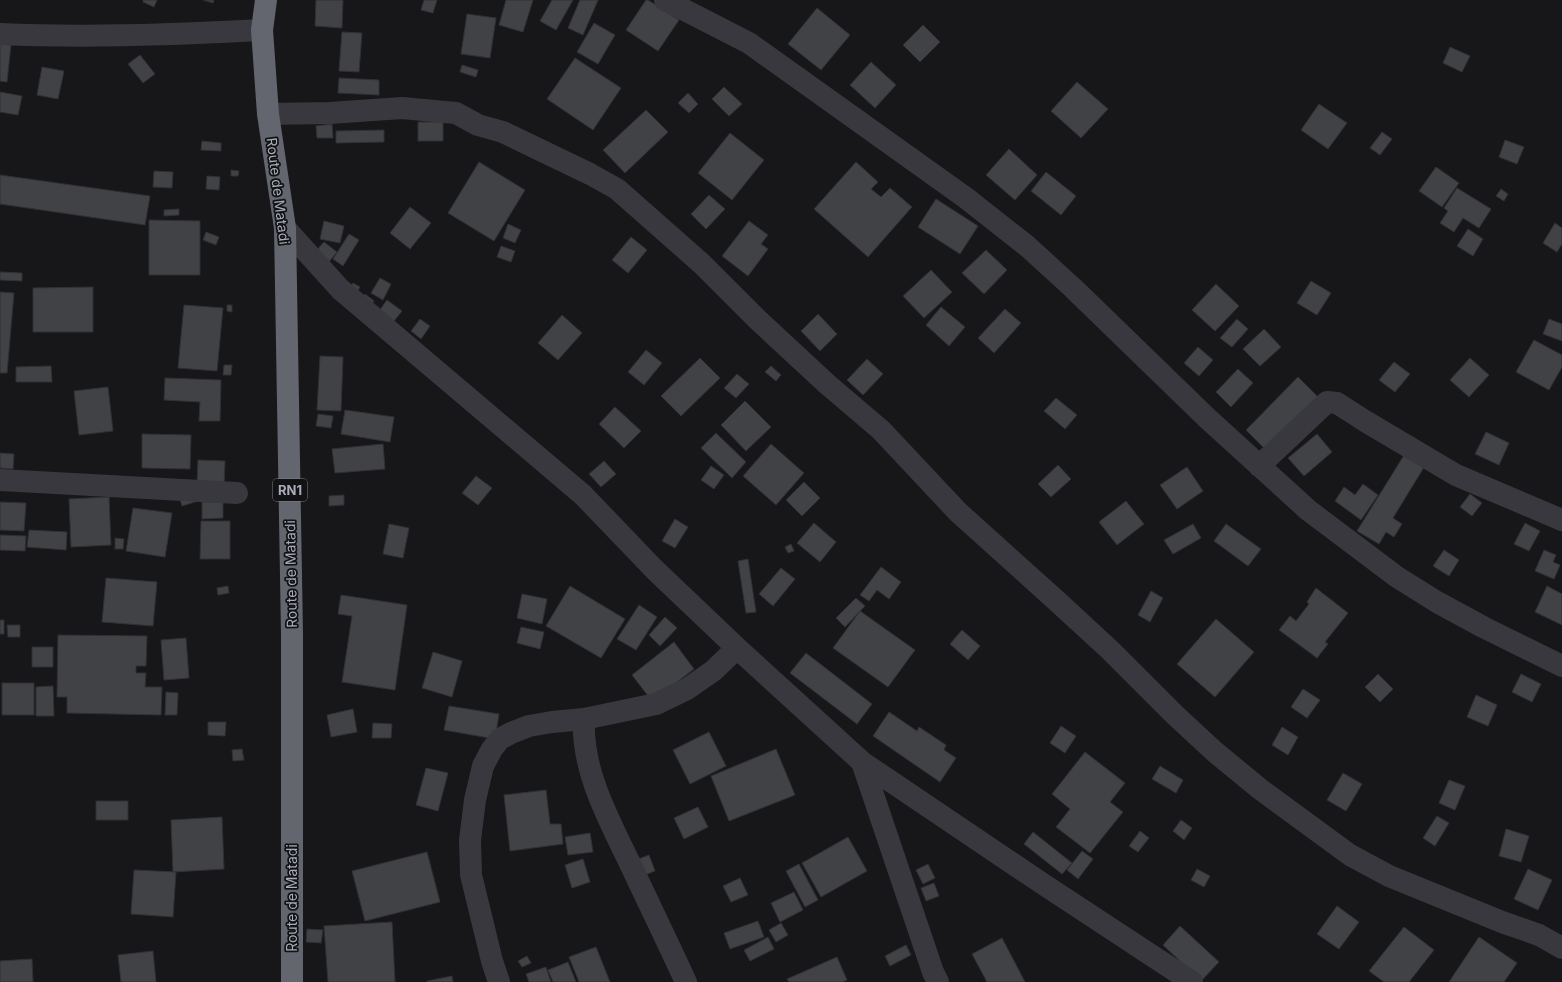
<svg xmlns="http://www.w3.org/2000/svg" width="1562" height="982" font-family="Inter,sans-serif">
  <rect width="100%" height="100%" fill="#171719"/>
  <!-- building -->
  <path fill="#414246" stroke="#313135" d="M143,0H157L154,7L143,2Z
    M203,0H214L213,3Z
    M316,0H343L342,28L315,26Z
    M424,0H437L433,13L421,10Z
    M506,0H533L523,32L499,25Z
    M552,0H573L556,30L540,21Z
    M580,0H598L583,35L568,28Z
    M646,0H648L679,20L658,51L626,30Z
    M817,8L850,35L821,70L788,44Z
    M467,14L496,18L490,58L461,54Z
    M594,23L615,35L598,64L577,52Z
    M923,25L940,42L920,62L903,45Z
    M342,32L362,33L359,72L339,71Z
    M0,44L11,45L7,82L0,81Z
    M1450,47L1470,56L1462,72L1443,63Z
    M140,55L155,74L143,83L128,64Z
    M575,58L621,88L593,130L547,99Z
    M871,62L896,85L875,108L850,85Z
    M462,65L478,70L476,77L460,72Z
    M42,67L64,71L58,99L37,95Z
    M339,78L379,80V95L338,93Z
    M1077,82L1108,109L1081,138L1051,111Z
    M724,87L742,104L729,116L712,99Z
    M0,92L22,96L18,115L0,112Z
    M688,93L698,104L689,113L678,103Z
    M1319,104L1347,123L1328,149L1301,130Z
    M646,110L668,132L625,173L603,150Z
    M418,122H443V141H418Z
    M332,124L333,138H317L316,126Z
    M384,130V142L336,143V131Z
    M1382,132L1392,139L1380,155L1370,148Z
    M730,133L764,160L732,200L698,173Z
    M1505,140L1524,147L1517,164L1499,157Z
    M202,141L221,143V151L201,150Z
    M1009,149L1037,175L1015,200L986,175Z
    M479,162L525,190L494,241L448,213Z
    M856,162L878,182L871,189L881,197L890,188L912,207L868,257L814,209Z
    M1436,167L1459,183L1442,207L1419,191Z
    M231,170L239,171L238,176H231Z
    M154,171L173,172L172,188L153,187Z
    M1046,172L1076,196L1061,215L1031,191Z
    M0,175L150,196L145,225L0,204Z
    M207,176L220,177L219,190L206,189Z
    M1457,188L1491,209L1479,228L1463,218L1454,232L1440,223L1448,211L1444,208Z
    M1501,189L1508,194L1504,201L1496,196Z
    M709,195L725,209L706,229L691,214Z
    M936,199L978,226L960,254L918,227Z
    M410,207L431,223L410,249L390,233Z
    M179,209V215L164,216V210Z
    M149,220L200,221V275H149Z
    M324,221L344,226L340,243L320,239Z
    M749,221L768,235L761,244L768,249L748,276L722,256Z
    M1555,223L1562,228V244L1557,252L1543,243Z
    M508,224L521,230L515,243L503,238Z
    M1468,229L1483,239L1473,256L1457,246Z
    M206,232L219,237L216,245L203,240Z
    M349,234L359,240L343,266L333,259Z
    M631,237L647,250L628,273L612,260Z
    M324,242L337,252L328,263L314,253Z
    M501,246L515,251L511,262L497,257Z
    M986,250L1007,270L984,294L962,273Z
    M931,270L952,292L924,318L903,296Z
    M0,272L22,273V281L0,280Z
    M380,278L391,284L383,300L371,293Z
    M1311,281L1331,293L1317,315L1297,303Z
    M353,283L360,287L355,295L348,291Z
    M1216,284L1239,306L1215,331L1192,310Z
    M93,287V332H33V288Z
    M0,292L14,293L7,373H0Z
    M365,294L374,301L369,309L359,302Z
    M387,300L402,311L394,321L379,311Z
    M184,305L223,308L217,371L178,368Z
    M227,305H232V312L227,311Z
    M941,307L965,327L949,346L926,325Z
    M1005,309L1021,323L994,353L978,338Z
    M818,314L837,334L820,351L801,331Z
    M562,315L582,333L558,360L538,343Z
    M420,319L430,326L421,339L411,331Z
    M1237,319L1248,329L1232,347L1220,338Z
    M1549,319L1562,324V341L1543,334Z
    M1264,329L1281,347L1260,366L1243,349Z
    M1534,340L1562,355V367L1549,390L1516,372Z
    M1198,347L1213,360L1199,376L1184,363Z
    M646,350L662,363L644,385L628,372Z
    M320,356L343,357L341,411L317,410Z
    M700,358L720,378L681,416L661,396Z
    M1470,358L1489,375L1469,397L1450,380Z
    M867,359L883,374L863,395L847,380Z
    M1394,362L1410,374L1395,392L1379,380Z
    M224,365H232L231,375H223Z
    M51,366L52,382H16V367Z
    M771,366L781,375L776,381L765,372Z
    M1238,369L1253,383L1231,407L1216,392Z
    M737,374L749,384L736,398L724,388Z
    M1298,377L1319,398L1267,451L1246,430Z
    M165,378L221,380L220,421H199L200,402L164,400Z
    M108,387L113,431L79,435L74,391Z
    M1056,398L1077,415L1065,429L1044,411Z
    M745,401L771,427L746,451L721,425Z
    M615,407L641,431L624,448L599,424Z
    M345,410L394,417L390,442L341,434Z
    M318,414L333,416L331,428L316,426Z
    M1486,432L1509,443L1499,465L1475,454Z
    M716,433L746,462L732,478L701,448Z
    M142,434L191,435L190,469L142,468Z
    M1317,434L1332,452L1304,476L1288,458Z
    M383,444L385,469L335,473L332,449Z
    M771,444L804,473L776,505L743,476Z
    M1406,452L1426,464L1393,518L1402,524L1394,537L1386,532L1379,544L1357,531Z
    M0,453L14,454L13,469L0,468Z
    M198,460L225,461L224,485L197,484Z
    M604,461L616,474L601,487L589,474Z
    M1058,465L1071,479L1051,497L1038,484Z
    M711,466L724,475L714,489L701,480Z
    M1187,467L1203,491L1177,509L1160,485Z
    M476,476L492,488L478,505L462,493Z
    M804,482L820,498L802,516L786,500Z
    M1363,484L1378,495L1361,520L1335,501L1344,487L1355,495Z
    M1470,494L1482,503L1472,516L1460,507Z
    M344,495V505L329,506V496Z
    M109,497L111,545L71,547L69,499Z
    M180,499L198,501L182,506Z
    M1126,501L1144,524L1117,545L1099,522Z
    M0,502L26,503L24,531L0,530Z
    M202,502H223V518L202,519Z
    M133,508L172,513L165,557L126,551Z
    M675,519L688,527L675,548L662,541Z
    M201,521H230V559H200Z
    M814,523L836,542L820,562L797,543Z
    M1525,523L1540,531L1529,551L1514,544Z
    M389,524L409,528L403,558L383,554Z
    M1193,524L1201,538L1173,554L1164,540Z
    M1226,524L1261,549L1248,566L1214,541Z
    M29,530L67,532L66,550L27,547Z
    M0,535L26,536L25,551L0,550Z
    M115,538L124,539L123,549H115Z
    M791,544L794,551L788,553L785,547Z
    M1444,550L1459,560L1449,576L1433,566Z
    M1544,550L1556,555L1553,562L1560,565L1554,579L1535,571Z
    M748,559L756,612L746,613L738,561Z
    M881,567L901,582L889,599L877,590L869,601L860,595Z
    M781,568L795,579L773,606L759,594Z
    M106,578L157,582L153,626L102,622Z
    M228,586L229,593L218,595L217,588Z
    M570,586L625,619L601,658L546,626Z
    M1547,586L1562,594V625L1535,612Z
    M1316,588L1348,613L1325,642L1328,644L1317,658L1279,630L1290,616L1296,621L1309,604L1307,602Z
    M1151,591L1163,598L1150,622L1138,615Z
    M522,594L547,599L542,624L517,618Z
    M341,595L407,605L395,690L342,682L352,616L338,614Z
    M856,598L865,606L845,627L836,618Z
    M639,605L657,617L636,650L617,639Z
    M860,611L915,650L888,687L833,648Z
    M665,617L677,628L660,646L649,635Z
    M1216,619L1254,652L1215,697L1177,664Z
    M0,620H4V634H0Z
    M7,625H20V637H8Z
    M521,627L544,632L540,649L517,643Z
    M962,630L980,646L968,660L950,644Z
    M58,635L147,636L146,666H136V673H146L145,687H162L161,715L67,713V697H57Z
    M186,638L189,678L164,680L161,640Z
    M674,642L694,669L652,701L632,675Z
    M32,647H53V667H32Z
    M433,652L462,661L452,697L422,688Z
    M806,653L872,704L857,724L790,673Z
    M1378,674L1393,689L1380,702L1365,687Z
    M1521,674L1541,684L1532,702L1512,692Z
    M2,683H34V715H2Z
    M53,686L54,716H36V687Z
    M1303,689L1320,700L1307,718L1291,707Z
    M166,692L178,693L177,715H165Z
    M1476,695L1497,705L1488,726L1467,717Z
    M449,706L499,714L495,739L444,730Z
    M353,709L357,732L331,737L327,715Z
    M889,712L917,731L919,727L946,745L944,750L956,758L940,782L873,736Z
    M208,722H226L225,736L208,735Z
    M373,723L392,724L391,738H372Z
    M1061,726L1076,736L1065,753L1050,743Z
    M1282,727L1298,737L1288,755L1272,745Z
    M709,732L726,766L690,784L673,750Z
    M242,749L244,760L233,761L232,750Z
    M776,749L795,795L729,821L711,776Z
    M1085,752L1125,783L1110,802L1123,812L1090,853L1056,827L1070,809L1052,794Z
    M1160,766L1183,780L1176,793L1152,779Z
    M426,768L448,773L438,811L416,805Z
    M1343,773L1362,784L1346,811L1327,800Z
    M1449,780L1465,786L1455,810L1439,803Z
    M546,790L550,824H561L563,844L510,851L504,795Z
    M96,801H128V820H96Z
    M698,807L708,827L684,839L674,818Z
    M1437,816L1449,823L1435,846L1423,838Z
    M222,817L224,869L173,872L171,820Z
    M1181,820L1192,828L1184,840L1173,831Z
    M1506,829L1529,836L1521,862L1499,856Z
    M1140,831L1149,838L1138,852L1129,846Z
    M1033,832L1072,863L1062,874L1024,844Z
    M590,833L593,852L568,855L565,837Z
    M848,837L867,871L821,897L802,863Z
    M1082,851L1093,859L1078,879L1067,870Z
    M427,852L440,902L365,921L352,871Z
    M649,855L655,871L639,877L633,861Z
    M583,859L590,882L572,888L565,865Z
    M799,864L818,900L805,907L786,871Z
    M928,864L935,878L923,884L916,870Z
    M1197,869L1210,876L1204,887L1191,880Z
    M1528,869L1552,880L1538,910L1514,899Z
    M134,870L176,872L173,917L131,914Z
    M740,878L748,895L731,902L723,886Z
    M934,883L939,896L926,901L921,888Z
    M794,892L803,910L780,922L771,903Z
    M1337,906L1359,922L1339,949L1317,934Z
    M758,921L764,937L730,949L724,933Z
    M392,922L395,982H328L324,926Z
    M781,923L788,935L776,942L769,930Z
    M1180,926L1219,962L1201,981L1163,945Z
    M1404,927L1434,950L1409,982H1384L1369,971Z
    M307,929L323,930L321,943L306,942Z
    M768,937L774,949L750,961L744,950Z
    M1479,937L1517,963L1504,982H1449Z
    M1002,938L1025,982H987L972,954Z
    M906,945L911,955L890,966L885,956Z
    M596,947L610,982H579L569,957Z
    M153,951L156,982H121L118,955Z
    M527,956L531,963L522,967L518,961Z
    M837,957L847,980L842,982H789L787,979Z
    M32,959L33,982H0V961Z
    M568,962L576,982H553L548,970Z
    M546,967L551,982H529L526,974Z
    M452,976L453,982H427V981Z"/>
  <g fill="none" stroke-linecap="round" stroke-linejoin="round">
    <!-- minor -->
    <path stroke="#38383e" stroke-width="22" d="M665,0L749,43L966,198L1027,246L1073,288L1207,418L1308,510L1397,577L1437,602L1483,627L1562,666
      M0,34C87,38 174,35 262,30
      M268,114L330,113L402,108L456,113L478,125L503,132L590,174L617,189L702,264L758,320L827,384L881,430L958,512L1059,603L1110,650L1175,715L1215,752L1260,789L1350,855L1389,876L1502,922L1539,935L1562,948
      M285,228L340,289L583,495L655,570L737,648L862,762L1040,882L1192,982
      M1259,466L1327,402L1337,403L1365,421L1456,475L1562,520
      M0,480L237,493
      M584,719C581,773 612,825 634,872C651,908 669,945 686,982
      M862,762L933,972L938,982
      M499,982L492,961L471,875L470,840L475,800L483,766L492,749L500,739L511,733L529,726L552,722L584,719L656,704L687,689L713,671L737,648"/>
    <!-- highway -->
    <path stroke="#63666f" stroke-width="22" d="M266,0L262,30L268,114L285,228L292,634V982"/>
  </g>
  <g text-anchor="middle" stroke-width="3.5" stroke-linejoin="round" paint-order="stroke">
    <!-- shield labels -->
    <rect fill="#121214" stroke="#7b7e88" stroke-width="1" x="273" y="479" width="34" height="22" rx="3"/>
    <g font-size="13" font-weight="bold" fill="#a8adb9">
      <text x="290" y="495">RN1</text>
    </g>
    <!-- street labels -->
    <g font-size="14" fill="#a8adb9" stroke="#121214">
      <text transform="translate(278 191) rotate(83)" y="5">Route de Matadi</text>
      <text transform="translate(291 574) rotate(-91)" y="5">Route de Matadi</text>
      <text transform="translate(292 898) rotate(-90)" y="5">Route de Matadi</text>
    </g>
  </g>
</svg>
